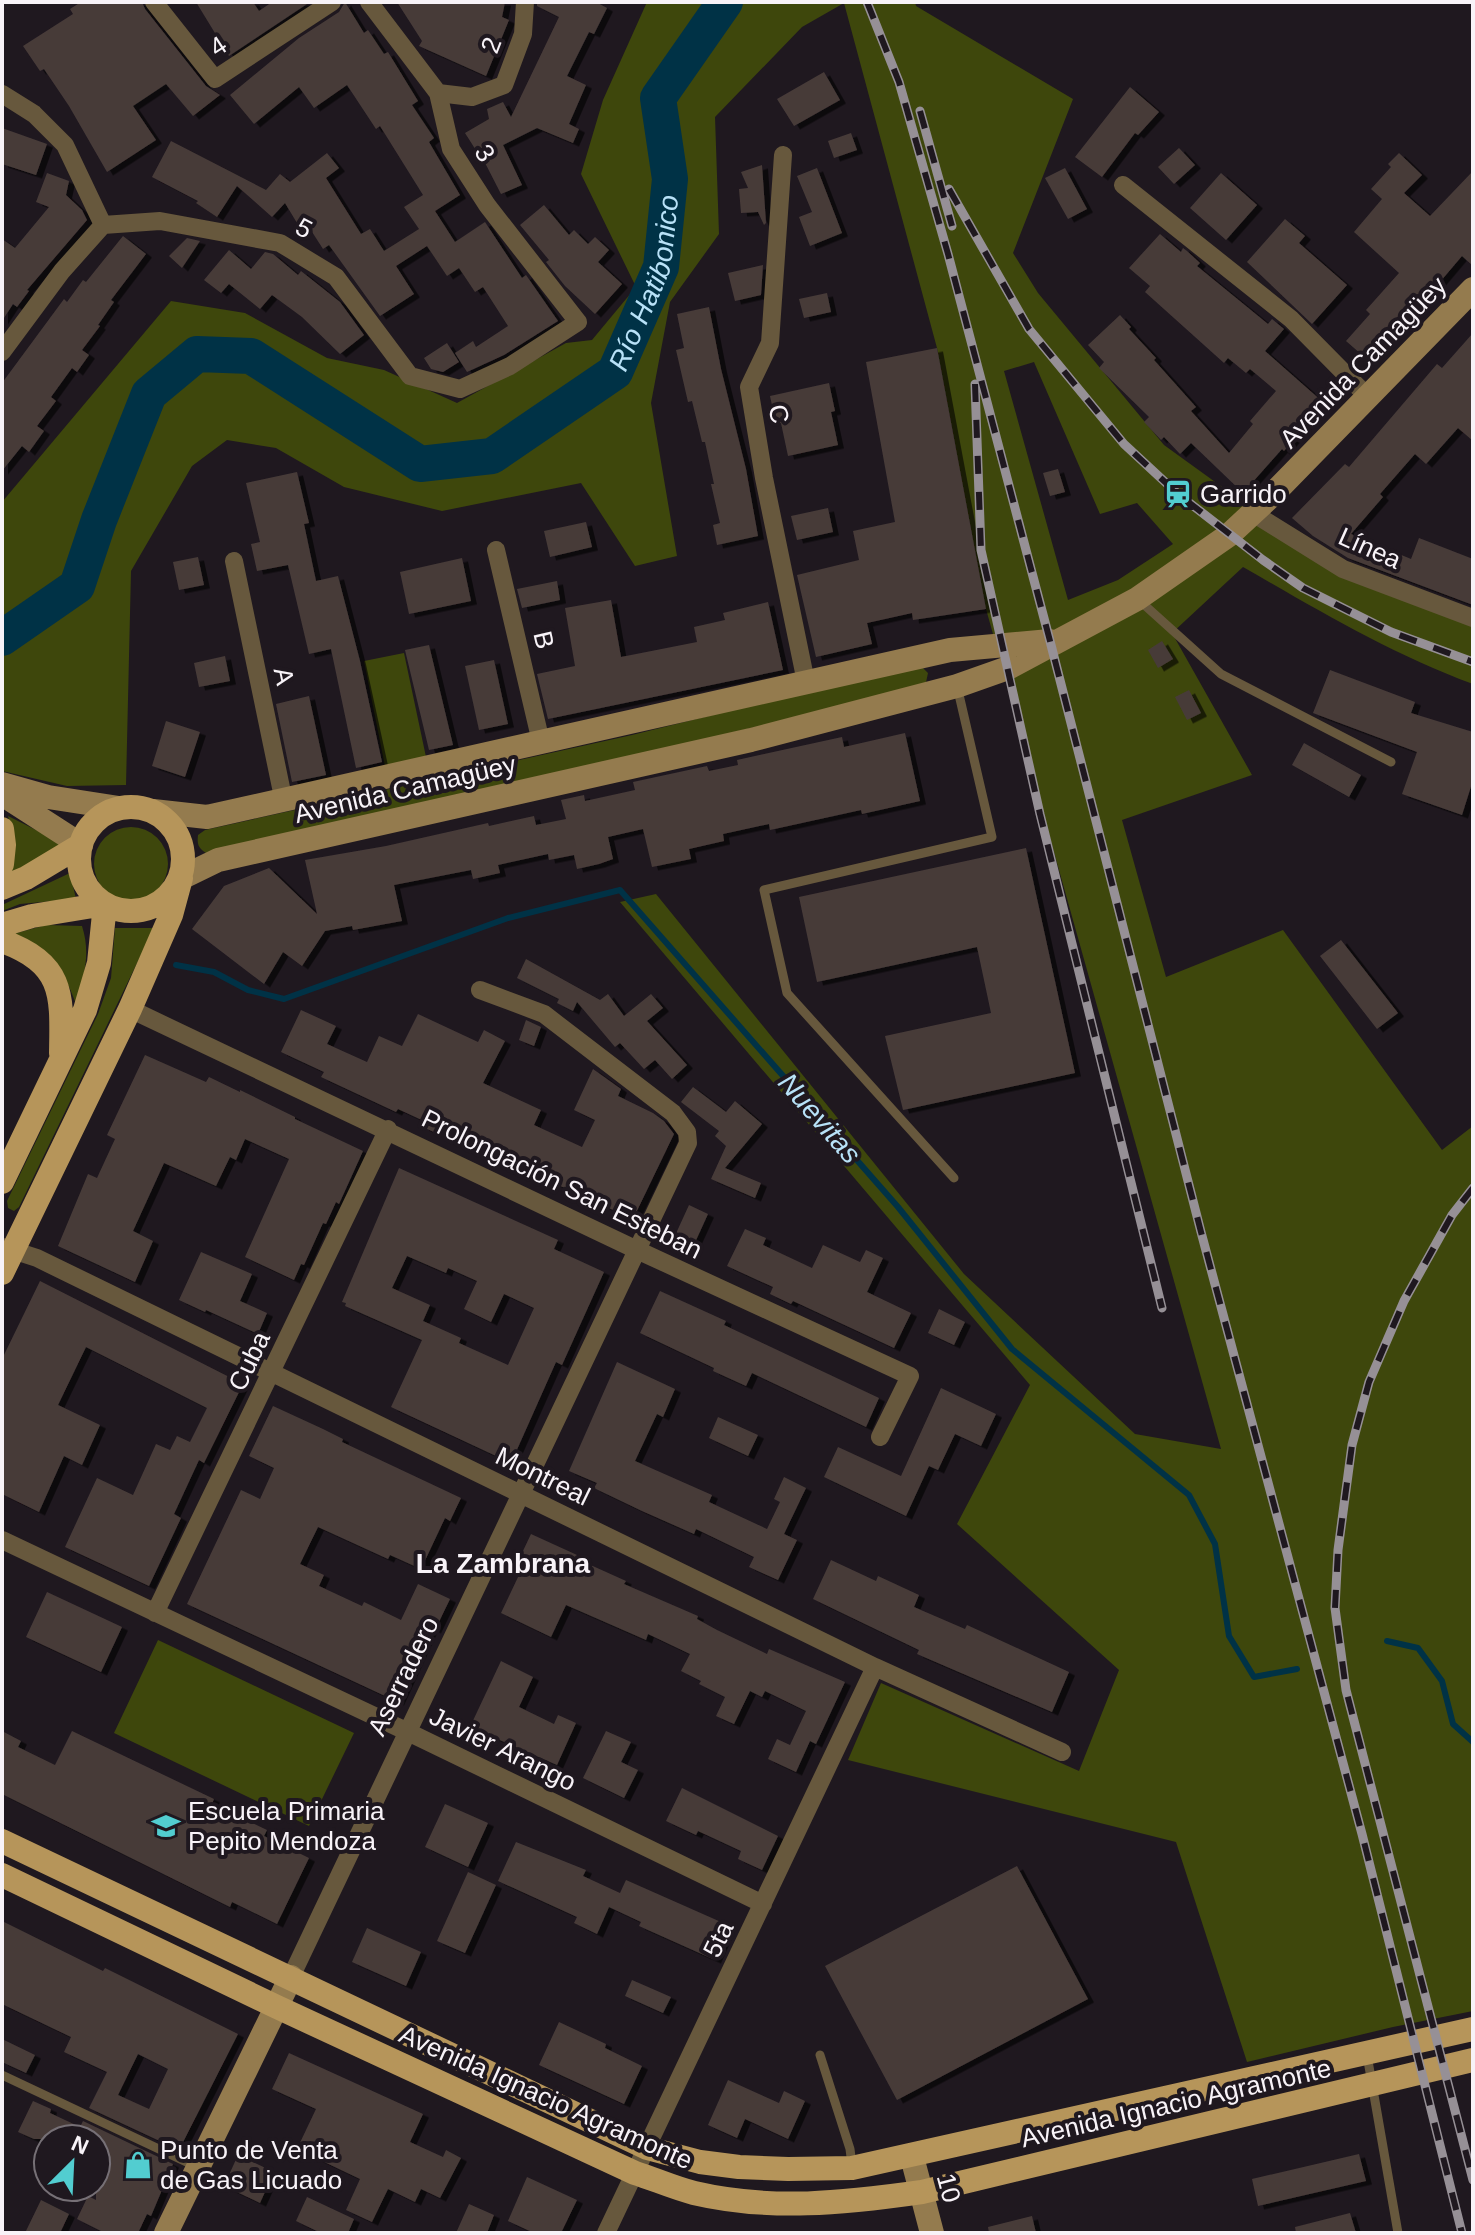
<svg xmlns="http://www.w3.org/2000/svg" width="1475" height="2235" font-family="Helvetica,sans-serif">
  <defs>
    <filter id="shadow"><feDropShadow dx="6" dy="3.5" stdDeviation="0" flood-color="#0009"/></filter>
  </defs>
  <rect width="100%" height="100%" fill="#1f181f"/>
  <!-- green -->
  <path fill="#3e470c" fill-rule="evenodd" d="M647,2H915L916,6L1073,99L1013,253L1038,293L1164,445L1337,570L1473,619V684C1391,654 1318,610 1243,567L1172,633L1252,775L1122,820L1166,977L1283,930L1442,1150L1473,1126V2011L1393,2027L1247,2062L1176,1842L848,1760L881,1683L1079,1771L1119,1670L957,1524L1030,1385L620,902L656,894L964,1274L1135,1434L1221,1449L986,609L937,348L844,3L802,27L715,117L719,234L670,302L651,403L677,556L635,566L581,483L442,511L344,487L276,448L227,440L192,466L131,571L126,785L67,786L2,771V502L171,301L245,313L327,358L384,370L457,403L566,343L592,340L636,287L581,174L603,100ZM1034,362L1100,514L1137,503L1173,544L1118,580L1068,600L1004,371Z
    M404,653L426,757L385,766L364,661Z
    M919,664L928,673L925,687L536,779L206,853C198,848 197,844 198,835L205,830L632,735Z
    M8,816L62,843L7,879L14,840Z
    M94 864a37 37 0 1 1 74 0a37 37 0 1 1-74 0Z
    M70,873L76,899L20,904L2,911V905Z
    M46,925L82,926C91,954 84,976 76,1004C61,962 49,956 13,934Z
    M115,928H154L19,1207L14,1211L8,1208L7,1201L98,1014L111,978Z
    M158,1640L354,1733L309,1826L114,1733Z"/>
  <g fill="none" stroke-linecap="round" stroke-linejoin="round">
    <!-- stream -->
    <path stroke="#003246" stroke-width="6" d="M176,965L214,972L248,990L284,999L508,918L620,890L898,1207L1012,1349L1189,1495L1215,1544L1229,1636L1254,1677L1297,1669
      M1387,1641L1418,1648L1442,1681L1453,1724L1473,1742"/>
    <!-- river -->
    <path stroke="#003246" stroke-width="36" id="s1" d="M2,638L77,586L99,520L149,394L197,354L251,356L420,464L492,456L615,372L661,267L670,179L658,98L725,2"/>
  </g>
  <!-- building -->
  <path fill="#473b39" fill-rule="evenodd" filter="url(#shadow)" d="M81,2H142L145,9L206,86L220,95L193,116L166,84L133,106L156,140L107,172L69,106L44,69L40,71L23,46L73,14L70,9Z
    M196,2H253L259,11L272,2H310L229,56Z
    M345,2L364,33L368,30L384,54L388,52L418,101L412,105L434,138L429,142L460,195L435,211L455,242L485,222L522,278L526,275L558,321L504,355L467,372L455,353L473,341L476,347L508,326L483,287L475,292L459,268L447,276L427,246L396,266L414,294L380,316L329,245L323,249L307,224L300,228L285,203L272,217L237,186L217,217L196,203L198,201L152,177L171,141L266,190L280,174L290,182L327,153L339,168L326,178L361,234L370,229L384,251L419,229L404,207L423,195L380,126L376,129L347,85L314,108L299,87L254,124L230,95L299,38L339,12Z
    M397,2H505L502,17L509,20L486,76L419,46L422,41Z
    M537,2H596L607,8L594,34L589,32L567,76L586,85L569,124L579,129L573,143L537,128L503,145L522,185L501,194L481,155H479L465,133L489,119L487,109L503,102L511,117L559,17L537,6Z
    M824,72L840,100L794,126L777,99Z
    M1130,87L1159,112L1138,135L1135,133L1102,177L1075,157Z
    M2,128L47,144L36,175L2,164Z
    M851,133L857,150L834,158L828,141Z
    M1179,148L1195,165L1174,184L1158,167Z
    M1399,153L1422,175L1404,193L1430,216L1473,171V266L1462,256L1395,335L1393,333L1369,361L1346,341L1370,314L1366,310L1399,273L1354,232L1382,199L1371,189L1391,167L1388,164Z
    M762,165L766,223L764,225L758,212L741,213L739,189L748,188L741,172Z
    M817,168L842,233L810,246L799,217L812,212L797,176Z
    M1065,168L1087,209L1068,219L1045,178Z
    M47,173L69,181L66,195L82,210L87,220L27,290L29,291L17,307L13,304L2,321V239L15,248L49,207L36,202Z
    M1221,173L1257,205L1226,240L1190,208Z
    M544,205L569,235L574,230L588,244L595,237L609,250L598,262L622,284L595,314L565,286L546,262L549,260L520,225Z
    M1285,219L1305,236L1299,243L1347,285L1312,324L1247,262Z
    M1160,234L1181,252L1183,248L1187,251L1200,263L1197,266L1268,324L1272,319L1284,329L1265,351L1324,403L1284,451L1282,449L1243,493L1191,443L1180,454L1164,437L1161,440L1144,422L1149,417L1099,368L1104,362L1088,345L1120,315L1131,327L1129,329L1156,358L1154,360L1196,407L1191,411L1229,453L1253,424L1250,421L1276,391L1250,369L1246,373L1228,358L1224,363L1145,292L1150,286L1129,268Z
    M123,236L146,254L111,300L114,302L98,325L100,326L82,350L89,355L77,372L72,368L51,397L56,401L37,426L44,431L29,452L22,446L2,471V383L64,299L67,302L83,280L86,282Z
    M187,238L200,241L182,268L169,256Z
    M229,250L251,269L265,252L273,254L298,275L301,271L340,302L364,335L340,354L302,317L272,295L260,309L229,284L221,293L204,280Z
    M763,265L761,295L735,301L728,273Z
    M827,293L831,312L804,318L799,299Z
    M709,307L721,369L746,469L758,536L717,545L713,525L720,523L711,484H714L705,442H702L692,401L688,402L676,350L684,348L677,314Z
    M1473,333V441L1458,428L1426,464L1415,454L1380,494L1383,497L1351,534L1411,559L1419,538L1473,559V605L1348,558L1313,536L1292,518L1345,464L1349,467L1437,364L1442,368Z
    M447,343L459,362L443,372L431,369L424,358Z
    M937,348L986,609L913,620L912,613L867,623L872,644L816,657L797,575L859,560L853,531L895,522L866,362Z
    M829,383L835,411L831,412L838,445L788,456L781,423L776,424L770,396Z
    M1058,469L1065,492L1050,496L1043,473Z
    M297,472L309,523L304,524L316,581L338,576L360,661L382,762L356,768L331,649L309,654L288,565L257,571L251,544L260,542L246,483Z
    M828,508L833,532L797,540L791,516Z
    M586,522L592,547L550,557L544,531Z
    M198,557L204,585L179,590L173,562Z
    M462,558L471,601L409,614L400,572Z
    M557,581L560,600L522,608L517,589Z
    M611,600L621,657L697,642L694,627L725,620L723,613L768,602L783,670L548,719L537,674L575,666L565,608Z
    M1162,641L1173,659L1158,668L1148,650Z
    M429,645L453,745L429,750L405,650Z
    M225,656L230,681L199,687L194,663Z
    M494,660L508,724L479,730L465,666Z
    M1330,670L1415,702L1411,713L1473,732V780L1462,815L1402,794L1417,752L1313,713Z
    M1189,690L1201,713L1187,720L1175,697Z
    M309,696L326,775L292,782L276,704Z
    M166,721L200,732L185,777L152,766Z
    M905,733L920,801L862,814L861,810L770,830L769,824L723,834L724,841L689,849L691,859L652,867L643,829L608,837L613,859L599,864L577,869L574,855L549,860L548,854L498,865L500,873L473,879L471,870L394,885L402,921L353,930L352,926L325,931L302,966L283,952L264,984L192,929L224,886L269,868L317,914L305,860L386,846L488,823L489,826L534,816L536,825L566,819L561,800L584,795L585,801L635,790L633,782L707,766L709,771L738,765L737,760L842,737L844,747Z
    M1304,743L1361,775L1349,797L1292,765Z
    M1026,848L1075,1073L903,1110L885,1036L991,1013L977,947L817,982L799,897Z
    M1341,940L1398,1013L1377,1029L1320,956Z
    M526,959L600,1000L608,994L624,1016L651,994L663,1008L647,1021L687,1065L672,1079L655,1060L644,1069L620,1043L615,1047L577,1002L573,1011L557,1003L559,999L517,978Z
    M301,1010L336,1026L327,1044L367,1062L379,1036L402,1046L418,1014L478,1042L484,1030L505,1041L483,1083L541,1110L534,1125L582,1147L595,1120L574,1110L593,1069L621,1089L618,1096L653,1113L664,1121L674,1134L633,1219L481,1150L479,1153L423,1127L426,1122L398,1109L396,1112L321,1077L324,1072L281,1052Z
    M526,1020L541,1027L534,1046L519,1040Z
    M145,1055L206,1082L209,1077L240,1092V1090L295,1117V1119L363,1151L339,1204L336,1202L326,1224L323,1223L304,1265L301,1264L294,1280L245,1257L289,1159L245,1139L236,1160L230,1157L216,1186L164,1163L133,1231L153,1241L135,1282L58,1246L88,1174L97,1178L115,1139L107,1135Z
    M693,1087L726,1112L735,1101L762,1124L725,1168L761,1183L755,1198L711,1179L726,1146L715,1136L719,1131L681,1102Z
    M399,1168L558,1240L554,1249L604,1272L562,1365L556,1362L511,1463L391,1407L422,1340L345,1306L346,1303L342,1302ZM407,1256L446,1273L448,1268L477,1281L464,1309L491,1322L504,1294L534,1308L508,1365L459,1343L461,1338L423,1321L430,1305L392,1288Z
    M689,1205L708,1214L692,1249L673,1240Z
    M745,1229L766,1238L763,1245L812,1268L823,1245L860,1262L866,1250L883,1258L867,1292L911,1313L894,1348L793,1301L791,1304L770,1294L773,1287L727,1266Z
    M201,1252L252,1274L240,1301L267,1313L258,1334L206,1310L205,1312L179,1300Z
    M40,1281L243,1384L204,1463L199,1460L174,1514L181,1518L149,1586L65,1547L97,1478L133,1495L156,1444L170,1450L177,1436L190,1442L207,1408L86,1347L58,1405L100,1425L82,1465L64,1456L39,1512L2,1494V1359Z
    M660,1291L726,1321L724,1325L879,1398L866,1427L752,1373L746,1386L713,1371L714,1368L640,1333Z
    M939,1309L965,1322L954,1345L928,1333Z
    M617,1362L675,1389L663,1417L657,1414L635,1461L712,1495L709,1502L767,1529L780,1502L774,1499L784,1477L806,1488L784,1534L797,1540L778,1580L749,1567L754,1557L696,1529L694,1534L642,1511L594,1488L597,1483L569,1471Z
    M941,1388L996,1414L981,1446L955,1434L938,1470L929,1466L906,1516L824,1477L838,1447L901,1476Z
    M273,1406L323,1429L343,1439L342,1442L461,1498L450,1521L445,1518L421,1569L390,1555L388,1559L318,1527L300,1564L324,1575L319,1586L362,1606L364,1602L401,1620L418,1584L450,1599L435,1630L432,1628L398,1702L187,1604L241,1490L260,1499L274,1468L249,1456Z
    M718,1417L758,1435L748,1456L709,1438Z
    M531,1534L577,1555L575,1558L626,1581L624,1584L698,1616L697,1619L717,1630L767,1654L769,1649L845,1682L816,1744L810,1741L796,1772L768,1759L777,1739L790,1745L806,1711L765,1691L762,1697L750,1691L734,1724L716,1716L725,1697L699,1684L701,1681L681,1671L690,1654L648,1634L646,1640L566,1605L551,1637L501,1613L519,1575L513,1572Z
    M831,1560L876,1581L878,1576L919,1595L914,1607L965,1629L967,1625L1069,1672L1052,1712L917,1654L919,1650L813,1599Z
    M47,1592L122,1627L101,1672L26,1637Z
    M501,1661L533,1677L519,1707L554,1724L558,1715L576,1723L557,1765L470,1727Z
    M2,1731L21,1741L18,1747L55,1765L72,1731L214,1799L212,1804L267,1830L264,1836L309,1858L277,1924L232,1902L230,1907L2,1794Z
    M606,1731L631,1742L621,1762L638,1770L624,1798L583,1778Z
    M682,1788L778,1836L762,1870L738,1859L741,1851L698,1831L696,1835L666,1821Z
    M445,1804L488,1823L468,1867L425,1847Z
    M516,1842L586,1870L583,1876L620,1893L626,1880L730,1926L715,1960L639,1926L641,1922L609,1907L597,1934L574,1923L577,1917L498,1881Z
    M1017,1866L1088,1999L897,2100L825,1966Z
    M468,1872L496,1885L465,1953L437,1941Z
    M2,1921L103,1971L105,1968L238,2034L179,2150L89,2108L107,2072L64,2052L71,2037L2,2004ZM138,2054L168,2069L149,2109L118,2095Z
    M367,1928L421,1952L406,1986L352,1962Z
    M632,1980L671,1997L663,2013L625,1996Z
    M559,2022L606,2044L605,2048L642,2066L624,2104L539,2065Z
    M2,2039L35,2055L26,2073L2,2062Z
    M289,2053L423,2114L410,2142L443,2157L446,2150L461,2158L440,2198L421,2189L415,2202L388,2189L372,2222L346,2210L360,2179L297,2149L316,2109L272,2089Z
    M728,2080L779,2103L784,2091L805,2101L788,2139L745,2119L737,2138L708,2125Z
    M33,2101L51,2109L50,2113L80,2127L83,2121L173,2164L151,2216L147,2214L138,2233H105L77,2219L88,2196L96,2200V2139H34L18,2132Z
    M1359,2154L1366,2181L1258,2206L1252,2179Z
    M238,2155L274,2172L260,2203L224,2186Z
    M527,2177L577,2200L561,2233H534L508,2221Z
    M307,2197L354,2219L348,2233H321L296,2221Z
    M41,2200L69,2214L60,2233H25Z
    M469,2204L494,2215L487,2233H456Z
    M1350,2213L1356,2233H1296L1295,2227Z
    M1032,2216L1036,2233H989L988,2227Z"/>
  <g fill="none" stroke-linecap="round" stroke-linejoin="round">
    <!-- lane -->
    <path stroke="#67583d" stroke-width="9" d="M1140,601L1221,674L1391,762
      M954,1178L787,993L764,890L992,837L957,686
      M820,2055L850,2149L852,2165
      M1367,2055L1398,2233
      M2,2075L197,2167"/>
    <!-- street -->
    <path stroke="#67583d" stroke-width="18" d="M154,2L215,79L332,2
      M438,93L472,97L504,85L523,34L525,2
      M2,94L34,114L65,145L103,225
      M783,155L770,343L749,387L764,478L806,682
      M1123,185L1291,319L1367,396
      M103,225L160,221L280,243L336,277L410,376L460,389L510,366L578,322L487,205L451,149L438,93L369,2
      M2,352L62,271L103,225
      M1253,513L1343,569L1473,618
      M496,550L541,742
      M234,561L284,802
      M130,1009L637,1250L910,1376L880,1437
      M3,1247L37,1258L875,1667L1062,1752
      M2,1540L408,1732L763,1904
      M155,1613L388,1129
      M291,1977L688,1143L687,1132L673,1113L544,1014L480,990
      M606,2233L875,1667"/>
    <!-- secondary -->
    <path stroke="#947b4e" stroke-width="24" d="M2,784L48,797L119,808
      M2,794L81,845
      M153,811L207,817L950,650L1050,641
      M181,878L218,860L751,740L957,686L1008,668L1137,599L1229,535L1272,495L1473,289
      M912,2157L932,2233
      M166,2233L291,1977"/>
    <!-- primary -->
    <path stroke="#b6955a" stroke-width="24" d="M79 859a52 52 0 1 1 104 0a52 52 0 1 1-104 0Z
      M2,829L4,845L2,864
      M2,888L26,878L81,845
      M2,925L32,916L105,904L99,963L85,1010L2,1182
      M2,941C65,964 62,995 61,1053
      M2,1273L130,1009L171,915L181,878
      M2,1841L647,2148L700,2162L739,2167L788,2169L852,2168L1473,2029
      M2,1875L277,2007L635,2173C654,2179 674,2188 694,2193C771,2211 844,2203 922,2192L1473,2060"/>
    <defs>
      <path id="rail" d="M867,2L899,82L948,254L1050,641L1201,1232L1362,1834L1462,2233
        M920,111L952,226
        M949,189L1029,329L1124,444L1178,494L1263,560L1303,588L1391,632L1473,662
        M975,384L981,550L1040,814L1162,1308
        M1473,1188L1452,1215L1404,1301L1369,1382L1352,1445L1338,1550L1335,1608L1346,1690L1473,2180"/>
    </defs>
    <!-- rail casing -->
    <use href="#rail" stroke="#969096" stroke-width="9"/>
    <!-- rail -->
    <use href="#rail" stroke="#1f181f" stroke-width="6" stroke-dasharray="18" stroke-linecap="butt"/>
  </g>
  <!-- icons -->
  <defs>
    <symbol id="station-bare" viewBox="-9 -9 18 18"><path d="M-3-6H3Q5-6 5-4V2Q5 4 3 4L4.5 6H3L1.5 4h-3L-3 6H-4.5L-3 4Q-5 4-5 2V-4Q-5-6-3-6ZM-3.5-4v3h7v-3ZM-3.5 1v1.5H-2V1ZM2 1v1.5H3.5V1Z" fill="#52cdd0" stroke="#1f181f" stroke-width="2.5" paint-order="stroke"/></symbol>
    <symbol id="school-bare" viewBox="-9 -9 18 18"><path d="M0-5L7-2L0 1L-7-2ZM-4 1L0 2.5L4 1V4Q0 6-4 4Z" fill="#52cdd0" stroke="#1f181f" stroke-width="2.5" paint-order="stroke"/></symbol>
    <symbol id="shop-bare" viewBox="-9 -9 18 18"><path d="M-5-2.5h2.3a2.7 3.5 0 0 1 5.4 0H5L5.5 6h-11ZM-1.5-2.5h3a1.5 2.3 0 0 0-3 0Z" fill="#52cdd0" stroke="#1f181f" stroke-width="2.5" paint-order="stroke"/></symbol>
  </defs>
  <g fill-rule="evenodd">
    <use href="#station-bare" x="1158" y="474" width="40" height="40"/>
    <use href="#school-bare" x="146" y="1806" width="40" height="40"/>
    <use href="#shop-bare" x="118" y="2145" width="40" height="40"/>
  </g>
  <g text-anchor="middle" stroke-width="8" stroke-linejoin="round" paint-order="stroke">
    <!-- street labels -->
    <g font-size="26" fill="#f8f3f8" stroke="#1f181f">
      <text transform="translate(491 45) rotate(-69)" y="9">2</text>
      <text transform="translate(218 46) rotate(-33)" y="9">4</text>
      <text transform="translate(485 153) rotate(57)" y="9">3</text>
      <text transform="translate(304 228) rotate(28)" y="9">5</text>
      <text transform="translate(1363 362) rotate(-46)" y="9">Avenida Camagüey</text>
      <text transform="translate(779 414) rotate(80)" y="9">C</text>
      <text transform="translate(1370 548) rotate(24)" y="9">Línea</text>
      <text transform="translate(544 640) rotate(77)" y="9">B</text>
      <text transform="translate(284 676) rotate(78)" y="9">A</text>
      <text transform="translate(405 789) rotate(-13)" y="9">Avenida Camagüey</text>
      <text transform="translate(562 1184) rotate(26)" y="9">Prolongación San Esteban</text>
      <text transform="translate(249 1361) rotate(-64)" y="9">Cuba</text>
      <text transform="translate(543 1476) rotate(26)" y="9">Montreal</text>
      <text transform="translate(403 1676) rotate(-64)" y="9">Aserradero</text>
      <text transform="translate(503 1749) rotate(26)" y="9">Javier Arango</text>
      <text transform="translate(718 1939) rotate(-64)" y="9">5ta</text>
      <text transform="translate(546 2097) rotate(24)" y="9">Avenida Ignacio Agramonte</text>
      <text transform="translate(1176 2103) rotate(-13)" y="9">Avenida Ignacio Agramonte</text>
      <text transform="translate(949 2188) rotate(75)" y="9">10</text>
    </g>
    <!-- poi labels -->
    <g font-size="26" fill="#f8f3f8" stroke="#1f181f" text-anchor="start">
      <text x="1200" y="503">Garrido</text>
      <text x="188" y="1820">Escuela Primaria<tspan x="188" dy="30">Pepito Mendoza</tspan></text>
      <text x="160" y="2159">Punto de Venta<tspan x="160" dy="30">de Gas Licuado</tspan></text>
    </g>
    <!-- water labels -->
    <g font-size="28" font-style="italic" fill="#b8e2f8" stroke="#1f181f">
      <text dy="10" stroke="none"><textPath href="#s1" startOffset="930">Río Hatibonico</textPath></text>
      <text transform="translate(820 1118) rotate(49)" y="10">Nuevitas</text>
    </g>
    <!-- neighbourhood labels -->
    <g font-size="28" font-weight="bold" fill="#f8f3f8" stroke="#1f181f">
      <text x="503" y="1573">La Zambrana</text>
    </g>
  </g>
  <!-- border -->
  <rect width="1475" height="2235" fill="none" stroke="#f8f3f8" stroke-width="8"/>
  <!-- north arrow -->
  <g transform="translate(72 2163) rotate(24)"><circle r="38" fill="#1f181f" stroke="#767076" stroke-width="2"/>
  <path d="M0-6L14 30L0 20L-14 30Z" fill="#52cdd0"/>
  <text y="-12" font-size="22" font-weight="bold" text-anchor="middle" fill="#f8f3f8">N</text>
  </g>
</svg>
